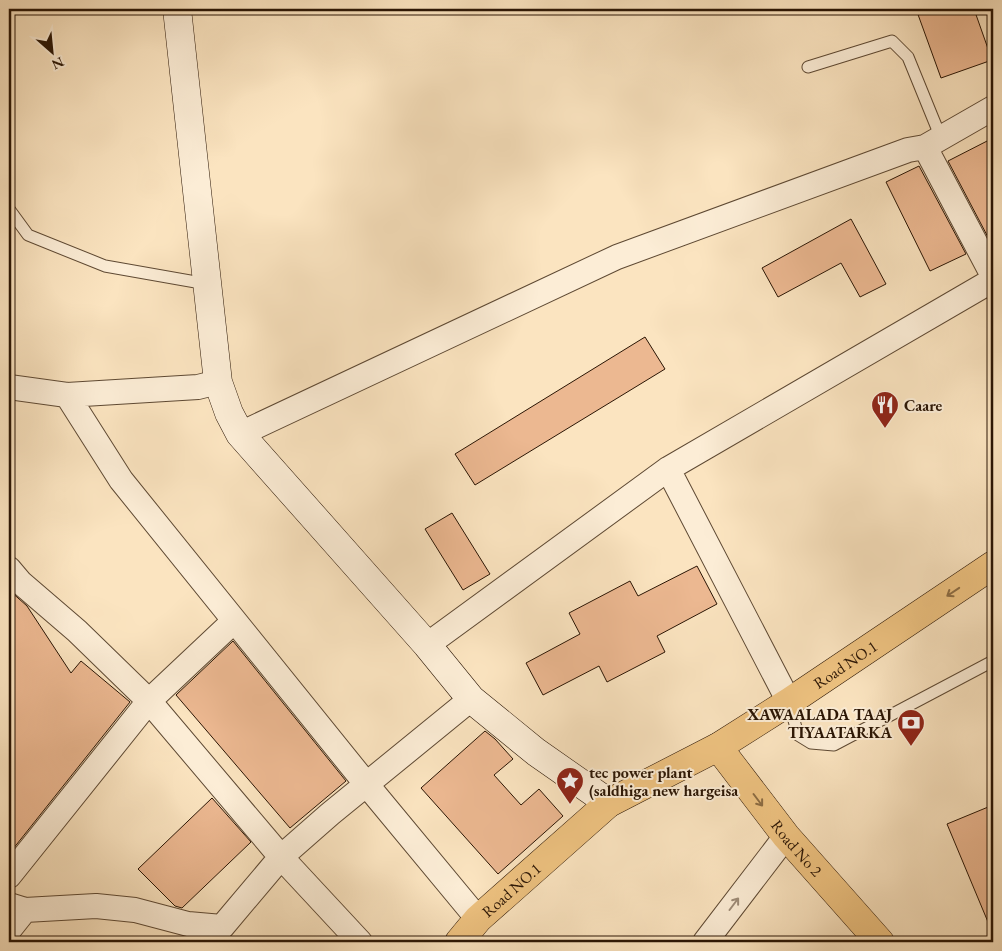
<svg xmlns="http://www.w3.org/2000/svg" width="1002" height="951" font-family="'EB Garamond',serif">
  <rect width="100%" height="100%" fill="#fbe4c0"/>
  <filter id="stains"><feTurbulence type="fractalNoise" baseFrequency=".004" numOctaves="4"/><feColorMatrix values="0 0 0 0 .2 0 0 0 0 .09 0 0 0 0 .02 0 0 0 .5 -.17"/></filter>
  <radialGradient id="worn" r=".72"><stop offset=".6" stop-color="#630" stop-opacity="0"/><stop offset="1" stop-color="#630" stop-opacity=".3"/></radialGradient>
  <!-- building -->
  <path fill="#ecb891" stroke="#2a1504" d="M916,9H974L992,60L941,78Z
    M993,138V240L990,241L948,161Z
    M919,166L966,254L930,271L886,182Z
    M851,219L886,284L860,297L841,263L778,297L762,268Z
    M645,337L665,369L475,485L455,454Z
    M452,513L490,574L463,590L425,529Z
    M697,566L717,604L657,636L665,652L607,682L599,666L543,695L526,663L580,634L569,613L630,581L638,596Z
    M9,590L27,606L71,673L81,661L130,702L9,854Z
    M233,641L346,781L290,828L176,695Z
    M485,731L495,739L513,759L494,775L521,805L539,789L563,816L498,874L421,788Z
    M212,798L251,842L182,908L175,906L138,869Z
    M993,805V934L947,824Z"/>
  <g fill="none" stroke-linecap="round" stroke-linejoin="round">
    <defs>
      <path id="service" d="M808,67L892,41L908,57L941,138
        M9,209L28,235L105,266L207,284
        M789,702L798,735L811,743L834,745L993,661"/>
      <path id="minor" d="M925,147L993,108
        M9,387L67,395L198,387L218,382
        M67,395L121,480L367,785L478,919
        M240,434L617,257L908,150L925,147L993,276
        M668,469L789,702
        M9,569L20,582L77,631L149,701L281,857L360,942
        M427,645L668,469L993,280
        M9,876L149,701L234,621
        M9,905L25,910L96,906L135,910L188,924L222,927L281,857L330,814L471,699
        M9,930L25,910
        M705,942L786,836"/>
      <path id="secondary" d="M177,9L218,382L229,413L240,434L427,645L471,699L536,752L609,803"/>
      <g id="primary">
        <path id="s1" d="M718,747L786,836L880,942"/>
      </g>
      <g id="trunk">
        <path id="s2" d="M459,942L478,919L609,803L718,747L789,702L993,565"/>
      </g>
    </defs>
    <!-- service casing -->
    <use href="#service" stroke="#5e4933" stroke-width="13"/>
    <!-- minor casing -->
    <use href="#minor" stroke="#5e4933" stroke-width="26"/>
    <!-- secondary casing -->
    <use href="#secondary" stroke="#2a1504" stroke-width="29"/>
    <!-- primary casing -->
    <use href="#primary" stroke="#2a1504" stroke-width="29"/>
    <!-- trunk casing -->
    <use href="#trunk" stroke="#2a1504" stroke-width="29"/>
    <!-- service -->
    <use href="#service" stroke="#fcedd6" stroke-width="11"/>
    <!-- minor -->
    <use href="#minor" stroke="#fcedd6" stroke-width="24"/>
    <!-- secondary -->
    <use href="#secondary" stroke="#fcedd6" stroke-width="28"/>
    <!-- primary -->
    <use href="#primary" stroke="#eec280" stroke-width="28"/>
    <!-- trunk -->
    <use href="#trunk" stroke="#eec280" stroke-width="28"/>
  </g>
  <!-- one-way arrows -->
  <defs><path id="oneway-shaft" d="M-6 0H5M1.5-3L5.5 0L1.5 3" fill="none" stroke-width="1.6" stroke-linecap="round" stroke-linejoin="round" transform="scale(1.25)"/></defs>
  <g stroke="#8c6c42">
    <use href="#oneway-shaft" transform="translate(953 592) rotate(146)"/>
    <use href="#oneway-shaft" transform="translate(758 800) rotate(53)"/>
  </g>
  <use stroke="#9e8c78" href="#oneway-shaft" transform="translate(734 904) rotate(-53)"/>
  <!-- icons -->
  <defs>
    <symbol id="restaurant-pin" viewBox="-11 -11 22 30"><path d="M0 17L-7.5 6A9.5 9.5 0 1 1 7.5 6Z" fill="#8f2418" stroke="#fcedd6"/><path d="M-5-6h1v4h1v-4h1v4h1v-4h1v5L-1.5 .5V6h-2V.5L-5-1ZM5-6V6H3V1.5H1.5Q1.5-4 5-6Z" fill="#fff"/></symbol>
    <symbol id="bank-pin" viewBox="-11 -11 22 30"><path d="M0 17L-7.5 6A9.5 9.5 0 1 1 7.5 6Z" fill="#8f2418" stroke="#fcedd6"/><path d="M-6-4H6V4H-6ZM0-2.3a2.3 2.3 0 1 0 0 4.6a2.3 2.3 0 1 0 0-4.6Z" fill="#fff"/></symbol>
    <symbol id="sight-pin" viewBox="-11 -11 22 30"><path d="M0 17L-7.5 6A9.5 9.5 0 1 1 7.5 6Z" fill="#8f2418" stroke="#fcedd6"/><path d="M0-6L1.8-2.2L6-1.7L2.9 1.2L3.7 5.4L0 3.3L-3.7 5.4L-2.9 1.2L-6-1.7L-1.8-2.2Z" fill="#fff"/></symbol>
  </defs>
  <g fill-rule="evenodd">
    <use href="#restaurant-pin" x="869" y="389" width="32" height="43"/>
    <use href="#bank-pin" x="895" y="707" width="32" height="43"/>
    <use href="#sight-pin" x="554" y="765" width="32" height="43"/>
  </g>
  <g text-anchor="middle" stroke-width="4" stroke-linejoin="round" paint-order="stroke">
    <!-- poi labels -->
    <g font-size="16" font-weight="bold" fill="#2a1504" stroke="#fcedd6" text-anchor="start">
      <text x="904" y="411">Caare</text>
      <text x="892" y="720" text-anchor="end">XAWAALADA TAAJ<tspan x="892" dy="18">TIYAATARKA</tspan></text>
      <text x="589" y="778">tec power plant<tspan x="589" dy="18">(saldhiga new hargeisa</tspan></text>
    </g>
    <!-- street labels -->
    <g font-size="16" fill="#2a1504" stroke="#fcedd6">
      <text dy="6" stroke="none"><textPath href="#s2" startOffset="479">Road NO.1</textPath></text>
      <text dy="6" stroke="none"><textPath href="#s1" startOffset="128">Road No 2</textPath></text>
      <text dy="6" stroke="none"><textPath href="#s2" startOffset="74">Road NO.1</textPath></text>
    </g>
  </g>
  <!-- margin -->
  <rect width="1002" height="951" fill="none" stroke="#fbe4c0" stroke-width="30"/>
  <rect x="10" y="10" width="982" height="931" fill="none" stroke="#2a1504" stroke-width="2.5"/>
  <rect x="15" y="15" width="972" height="921" fill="none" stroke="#2a1504"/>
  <!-- north arrow -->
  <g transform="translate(52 52) rotate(153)" stroke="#fcedd6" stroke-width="4" paint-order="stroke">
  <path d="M0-4L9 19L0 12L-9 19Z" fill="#2a1504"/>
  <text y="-8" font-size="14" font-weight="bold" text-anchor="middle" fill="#2a1504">N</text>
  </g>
  <rect width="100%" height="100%" filter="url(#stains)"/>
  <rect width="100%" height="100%" fill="url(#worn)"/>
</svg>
